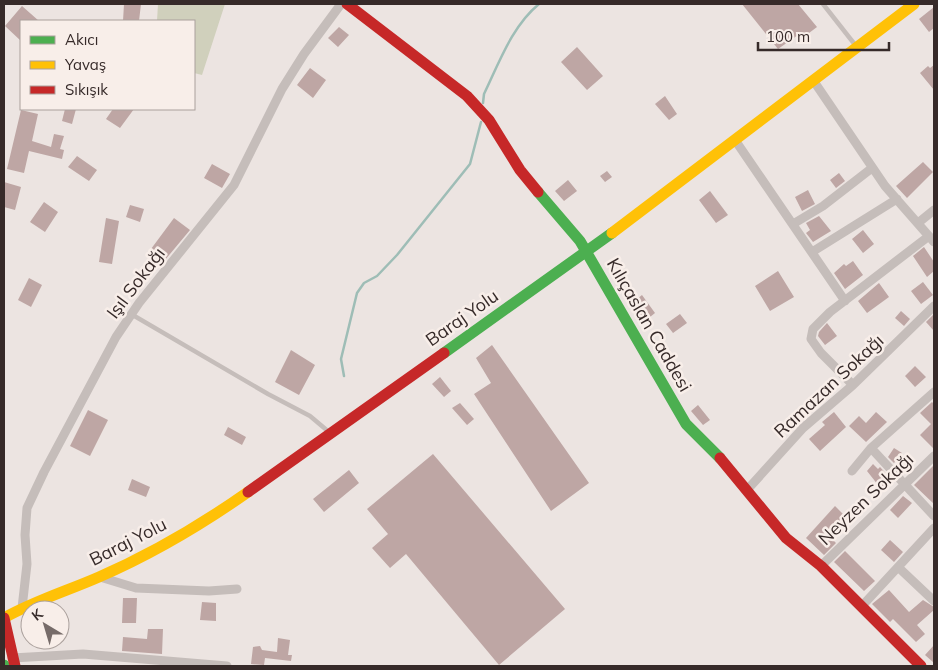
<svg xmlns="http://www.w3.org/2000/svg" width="938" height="670" font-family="Mulish,sans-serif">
  <rect width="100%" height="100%" fill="#ece4e1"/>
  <!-- green -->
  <path fill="#d0d0bc" d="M158,4H225L202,75L194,73V21H157Z"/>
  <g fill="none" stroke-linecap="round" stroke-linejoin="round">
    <!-- stream -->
    <path stroke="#9ebdb6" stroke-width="2.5" d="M483,103L484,94C499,63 512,26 539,4
      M344,376L341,359L357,293L364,283L377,276L397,255L470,164L481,122"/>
  </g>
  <!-- building -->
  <path fill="#bea6a4" d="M124,4H141L139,21H123Z
    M742,4H798L817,27L801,39L798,35L778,49Z
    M22,6L39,21H21V41L5,26Z
    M934,7V28L929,32L919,19Z
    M339,27L349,35L338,47L328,38Z
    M577,47L603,76L587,90L561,62Z
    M934,65V90L920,73L928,66L930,68Z
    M310,68L326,80L313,98L297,85Z
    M665,96L677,114L669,120L655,104Z
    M65,109H76L72,124L62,121Z
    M113,109H134L120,128L106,119Z
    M21,110L38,114L32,141L51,147L54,134L64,136L60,149L64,150L62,159L29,151L24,173L7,169Z
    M77,156L97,170L89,181L68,167Z
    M923,162L933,172L907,198L896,186Z
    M212,164L230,174L222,188L204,178Z
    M607,171L612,177L605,182L600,176Z
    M839,173L845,181L836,188L830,180Z
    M568,180L577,191L564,201L555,191Z
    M4,182L21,187L15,210L4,207Z
    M808,190L815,204L802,211L795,197Z
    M710,191L728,215L716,223L699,200Z
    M44,202L58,212L45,232L30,222Z
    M130,205L144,209L140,222L126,217Z
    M819,216L831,231L813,242L806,233L810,230L806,223Z
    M106,218L119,221L112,264L99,262Z
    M174,218L190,230L165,260L151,249Z
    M863,230L874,244L863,253L852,239Z
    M924,247L934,262V271L927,277L913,256Z
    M853,261L863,275L845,289L834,273L844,264L846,266Z
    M778,271L794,297L770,311L755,286Z
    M29,278L42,285L31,307L18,300Z
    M923,282L933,295L921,304L911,291Z
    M879,283L889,297L867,313L858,301Z
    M642,295L655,313L645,321L632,303Z
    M901,311L910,319L904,326L895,318Z
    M680,314L687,323L673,333L666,324Z
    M934,314V331L926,322Z
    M827,323L837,336L825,345L818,336L819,332Z
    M492,345L589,483L551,511L474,394L491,383L476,358Z
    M291,350L315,365L299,395L275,382Z
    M915,366L926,377L915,387L905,376Z
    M440,377L451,391L444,397L432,384Z
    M932,402L934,404V449L920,435L931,424L920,413Z
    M460,403L474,419L467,425L452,408Z
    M698,405L710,420L703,425L691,411Z
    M88,410L108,420L90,456L70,446Z
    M834,412L846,427L820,451L809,439L825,425L822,422Z
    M876,412L887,422L866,442L849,426L859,416L866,423Z
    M228,427L246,437L242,445L224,435Z
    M894,448L902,453L894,463L888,457Z
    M433,454L565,609L499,665L406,554L390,568L372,548L388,534L367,509Z
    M873,464L878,469L880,467L892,480L882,490L867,471Z
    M934,465V504L914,485Z
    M349,470L359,483L324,512L313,499Z
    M132,479L150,487L146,497L128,490Z
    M903,496L912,503L898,518L890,510Z
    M835,506L848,519L831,538L836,543L824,555L806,538Z
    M890,540L903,552L894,562L881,550Z
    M845,551L875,581L864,591L834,562Z
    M889,590L909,612L923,600L934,607V610L917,625L925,634L916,642L893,619L890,622L872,604Z
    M123,598H137L136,623H122Z
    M202,602L216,603V621L200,620Z
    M148,629H163L162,654L122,651L123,637L147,639Z
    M278,638L290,640L288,655H292L291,661L265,658L264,665L251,664L253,647L260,646L262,650L277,652Z
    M934,645V663L925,655Z"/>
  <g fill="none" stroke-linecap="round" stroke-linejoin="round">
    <!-- lane -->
    <path stroke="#c5bdba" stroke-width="4.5" d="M823,4L856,46
      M131,314L268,394L310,416L329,432"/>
    <!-- street -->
    <path stroke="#c5bdba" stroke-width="9" d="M813,80L885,186L934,242
      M735,140L845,301
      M918,223L934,210
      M793,224L823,206L872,168
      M812,252L897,199
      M853,385L821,353L811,339L813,329L830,312L929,236
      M871,448L934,516
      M852,471L871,448L934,392
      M747,490L803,428L853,385L934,306
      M821,566L934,456
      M898,567L934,601
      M100,577L136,588L209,591L237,589
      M862,606L934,528
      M22,608L27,564L25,535L27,508L44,472L116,337L139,303L234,185L282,89L304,54L341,4
      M12,658L83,654L227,666"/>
    <!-- fast -->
    <path stroke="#4caf50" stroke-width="11" d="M538,192L580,241L686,424L720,458
      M444,353L612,233
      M4,665V666"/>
    <!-- slow -->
    <path stroke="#ffc107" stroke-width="11" d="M612,233L914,4
      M4,618C34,601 67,591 99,577C152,554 201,525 248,492"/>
    <!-- jam -->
    <path stroke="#c62828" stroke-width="11" d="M347,4L467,96L489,120L520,170L538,192
      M720,458L786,538L821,566L921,666
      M248,492L444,353
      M4,618L15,666"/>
  </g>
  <g text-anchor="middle" stroke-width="5" stroke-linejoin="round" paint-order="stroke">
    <!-- street labels -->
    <g font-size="18" fill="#362a29" stroke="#f8eee9">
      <text transform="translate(136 283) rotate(-53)" y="6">Işıl Sokağı</text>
      <text transform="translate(462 318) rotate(-35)" y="6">Baraj Yolu</text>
      <text transform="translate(649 325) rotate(60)" y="6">Kılıçaslan Caddesi</text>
      <text transform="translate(829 386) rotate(-43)" y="6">Ramazan Sokağı</text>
      <text transform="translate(866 499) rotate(-44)" y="6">Neyzen Sokağı</text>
      <text transform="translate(128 542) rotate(-27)" y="6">Baraj Yolu</text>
    </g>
  </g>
  <!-- border -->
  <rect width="938" height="670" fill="none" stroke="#362a29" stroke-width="10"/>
  <!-- legend -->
  <rect x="20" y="20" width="175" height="90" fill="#f8eee9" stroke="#aaa09c"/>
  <rect x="30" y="36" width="25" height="8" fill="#4caf50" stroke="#aaa09c"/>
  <text x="65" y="45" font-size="15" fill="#362a29">Akıcı</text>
  <rect x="30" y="61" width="25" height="8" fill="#ffc107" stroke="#aaa09c"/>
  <text x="65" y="70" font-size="15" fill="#362a29">Yavaş</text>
  <rect x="30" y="86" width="25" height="8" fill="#c62828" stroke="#aaa09c"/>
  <text x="65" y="95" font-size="15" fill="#362a29">Sıkışık</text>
  <!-- north arrow -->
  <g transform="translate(45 625) rotate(322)"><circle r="24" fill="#f8eee9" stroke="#aaa09c"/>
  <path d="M0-4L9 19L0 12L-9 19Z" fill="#766b69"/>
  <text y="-8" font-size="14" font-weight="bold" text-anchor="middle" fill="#362a29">K</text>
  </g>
  <!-- scale -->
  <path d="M758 42v8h131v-8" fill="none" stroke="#362a29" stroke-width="2.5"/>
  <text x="766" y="42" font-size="15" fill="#362a29" stroke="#f8eee9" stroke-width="4" paint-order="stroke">100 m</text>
</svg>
